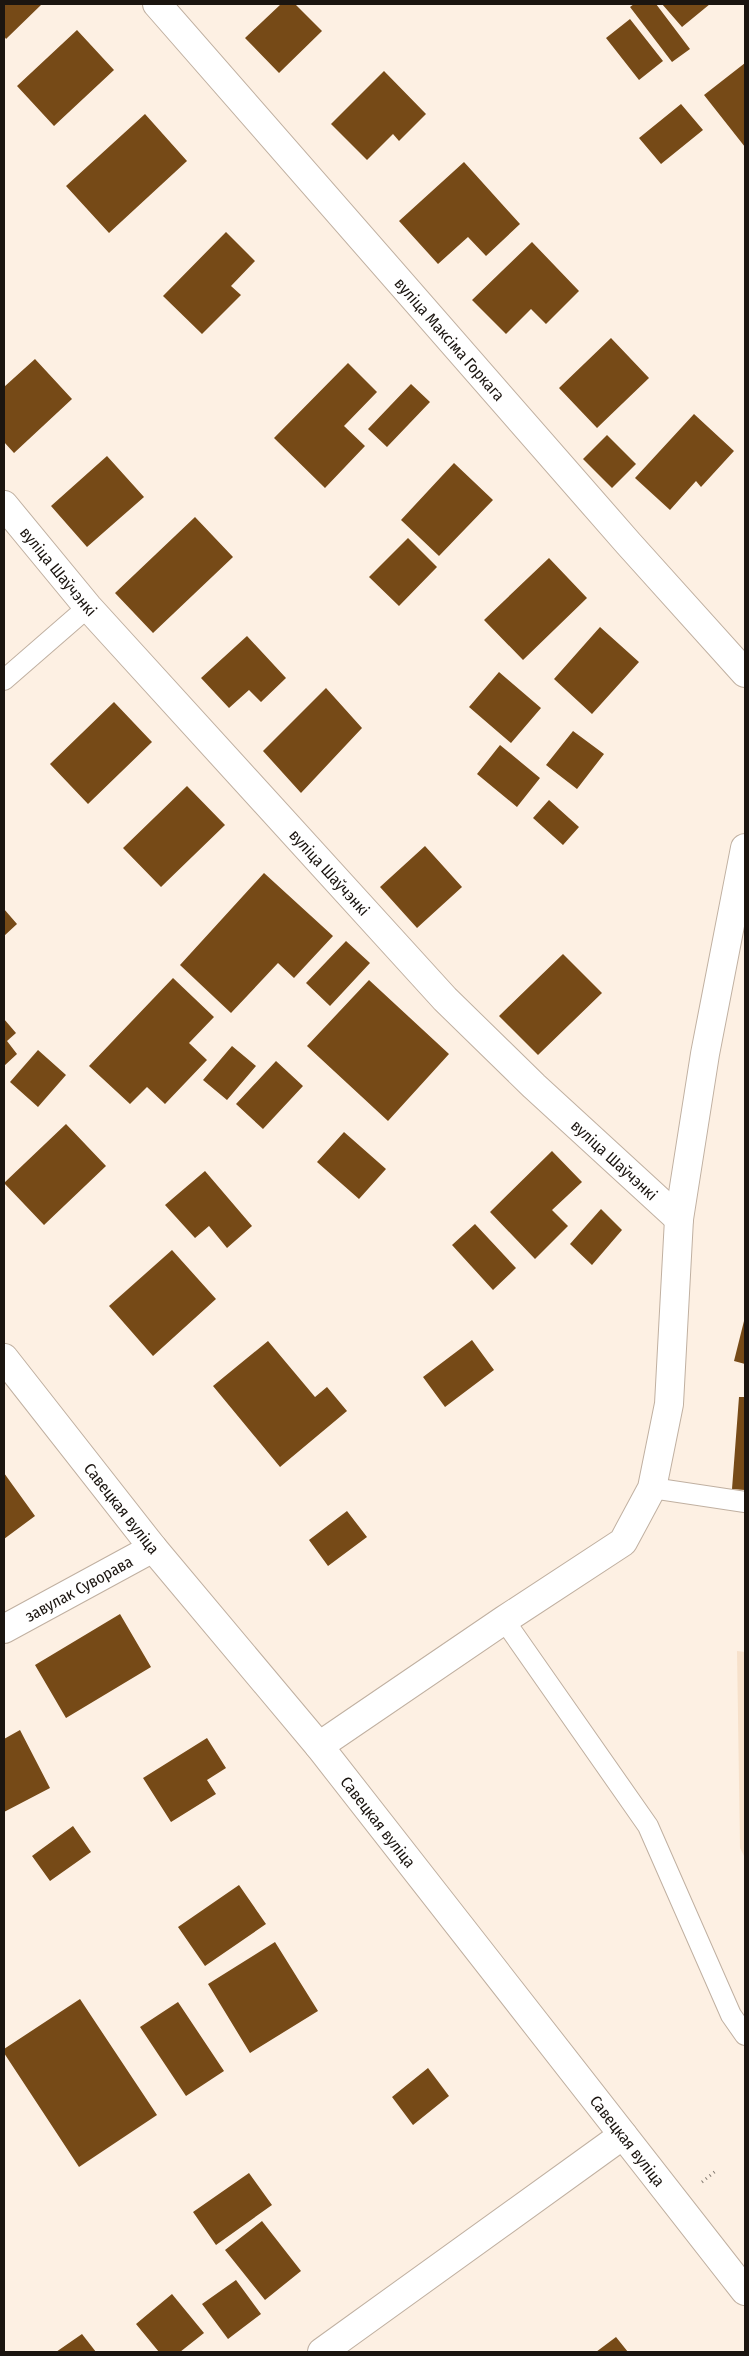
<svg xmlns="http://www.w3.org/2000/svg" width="749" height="2356" font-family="'Fira Sans Condensed',sans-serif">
  <rect width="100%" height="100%" fill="#fdf0e3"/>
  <!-- built -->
  <path fill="#f7e1cb" d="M737,1651L745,1652V1858L740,1848Z"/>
  <!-- building -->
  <path fill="#764a17" d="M4,4H42L6,39L4,36Z
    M281,4H295L322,31L279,73L245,38Z
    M634,4H656L690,49L672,62L630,7Z
    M662,4H710L682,27Z
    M630,19L663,61L639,80L606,38Z
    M77,30L114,70L54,126L17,86Z
    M745,63V147L704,95Z
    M384,71L426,114L399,141L393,134L367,160L331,124Z
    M681,104L703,130L661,164L639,138Z
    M145,114L187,161L109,233L66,186Z
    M464,162L520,224L486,256L468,237L438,264L399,221Z
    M226,232L255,261L231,286L241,295L202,334L163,296Z
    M532,242L579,291L546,324L531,309L506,334L472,300Z
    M611,338L649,378L597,428L559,388Z
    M35,359L72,399L14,453L4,442V387Z
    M348,363L377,392L344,426L365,446L325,488L274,438Z
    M411,384L430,402L387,447L368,429Z
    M694,414L734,451L701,487L696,481L670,510L635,478Z
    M607,435L636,464L612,488L583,459Z
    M107,456L144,497L87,547L51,506Z
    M454,463L493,500L439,556L401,520Z
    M195,517L233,557L153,633L115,593Z
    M408,538L437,567L399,606L369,577Z
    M549,558L587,598L523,660L484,620Z
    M600,627L639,662L592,714L554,679Z
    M247,636L286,678L261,702L249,690L229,708L201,678Z
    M499,672L541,708L511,743L469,707Z
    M326,688L362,728L301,793L263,751Z
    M114,702L152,742L88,804L50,764Z
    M573,731L604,754L577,789L546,765Z
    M500,745L540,778L517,807L477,774Z
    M187,786L225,825L161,887L123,848Z
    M549,800L579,827L563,845L533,818Z
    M425,846L462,887L417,928L380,887Z
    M264,873L333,936L294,978L278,963L231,1013L180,965Z
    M4,909L17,924L4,936Z
    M346,941L370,963L330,1006L306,983Z
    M563,954L602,993L538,1055L499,1016Z
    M173,978L214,1017L189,1043L207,1060L165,1104L147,1087L130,1104L89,1066Z
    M369,980L449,1054L388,1121L307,1046Z
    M4,1019L16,1033L7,1041L17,1054L4,1066Z
    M232,1046L256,1066L227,1100L203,1080Z
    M38,1050L66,1075L38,1107L10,1082Z
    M276,1061L303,1086L263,1129L236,1104Z
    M66,1124L106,1166L44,1225L4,1183Z
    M344,1132L386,1169L359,1199L317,1162Z
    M552,1151L582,1182L552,1210L568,1226L535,1259L490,1212Z
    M205,1171L252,1226L227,1248L209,1226L195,1238L165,1205Z
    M601,1209L622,1230L592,1265L570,1244Z
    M475,1224L516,1268L493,1290L452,1245Z
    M172,1250L216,1299L153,1356L109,1306Z
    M745,1317V1364L734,1361Z
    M472,1340L494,1370L445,1407L423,1377Z
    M268,1341L315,1397L327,1387L347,1411L280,1467L213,1386Z
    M739,1397H745V1490L732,1489Z
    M4,1473L35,1516L4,1539Z
    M347,1511L367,1537L328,1566L309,1540Z
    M120,1614L151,1667L66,1718L35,1665Z
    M20,1730L50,1788L4,1812V1739Z
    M207,1738L226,1768L207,1780L216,1794L171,1822L143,1778Z
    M73,1826L91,1852L50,1881L32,1856Z
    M239,1885L266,1924L205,1966L178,1927Z
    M275,1942L318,2011L250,2053L208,1984Z
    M80,1999L157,2115L79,2167L4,2053V2049Z
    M178,2002L224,2071L186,2096L140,2027Z
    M428,2068L449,2096L413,2125L392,2097Z
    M249,2173L272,2205L216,2245L193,2212Z
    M262,2221L301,2271L265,2300L225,2250Z
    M236,2280L261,2314L228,2339L202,2304Z
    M172,2294L204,2333L180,2352H159L136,2324Z
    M82,2334L96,2352H56Z
    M616,2337L628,2352H596Z"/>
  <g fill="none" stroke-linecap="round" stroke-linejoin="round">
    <defs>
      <path id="service" d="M4,680L88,607
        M652,1488L745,1502
        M504,1620L648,1826L731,2015L745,2035"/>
      <g id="minor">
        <path id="s1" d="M157,4L628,543L745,673"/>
        <path id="s2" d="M4,505L88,607L445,999L534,1086L679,1219"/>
        <path id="s3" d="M4,1629L153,1548"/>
        <path d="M319,1746L504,1620L623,1542L652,1488L669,1404L679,1219L705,1054L745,848"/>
        <path d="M322,2352L623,2135"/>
      </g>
      <g id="secondary">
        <path id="s4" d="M4,1358L153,1548L319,1746L745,2291"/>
      </g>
    </defs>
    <!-- service casing -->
    <use href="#service" stroke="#c0b0a1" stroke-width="22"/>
    <!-- minor casing -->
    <use href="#minor" stroke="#c0b0a1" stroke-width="30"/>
    <!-- secondary casing -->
    <use href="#secondary" stroke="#c0b0a1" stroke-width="30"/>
    <!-- path -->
    <path stroke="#837a71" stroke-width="3" stroke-dasharray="1 4" stroke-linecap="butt" d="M702,2182L717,2170"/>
    <!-- service -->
    <use href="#service" stroke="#fff" stroke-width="20"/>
    <!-- minor -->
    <use href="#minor" stroke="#fff" stroke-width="28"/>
    <!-- secondary -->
    <use href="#secondary" stroke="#fff" stroke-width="28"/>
  </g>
  <g text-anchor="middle" stroke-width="5" stroke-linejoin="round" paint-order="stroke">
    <!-- street labels -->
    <g font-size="16" fill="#1b1510" stroke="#fff">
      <text dy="6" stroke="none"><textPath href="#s1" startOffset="445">вуліца Максіма Горкага</textPath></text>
      <text dy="6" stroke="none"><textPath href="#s2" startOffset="86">вуліца Шаўчэнкі</textPath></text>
      <text dy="6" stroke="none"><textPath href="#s2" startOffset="491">вуліца Шаўчэнкі</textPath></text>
      <text dy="6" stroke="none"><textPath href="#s2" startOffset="896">вуліца Шаўчэнкі</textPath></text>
      <text dy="6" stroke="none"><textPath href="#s4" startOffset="191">Савецкая вуліца</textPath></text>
      <text dy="6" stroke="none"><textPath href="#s3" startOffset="85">завулак Суворава</textPath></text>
      <text dy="6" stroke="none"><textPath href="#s4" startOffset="596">Савецкая вуліца</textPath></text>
      <text dy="6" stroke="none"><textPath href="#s4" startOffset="1001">Савецкая вуліца</textPath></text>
    </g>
  </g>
  <!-- border -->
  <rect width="749" height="2356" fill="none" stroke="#1b1510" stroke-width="10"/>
</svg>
